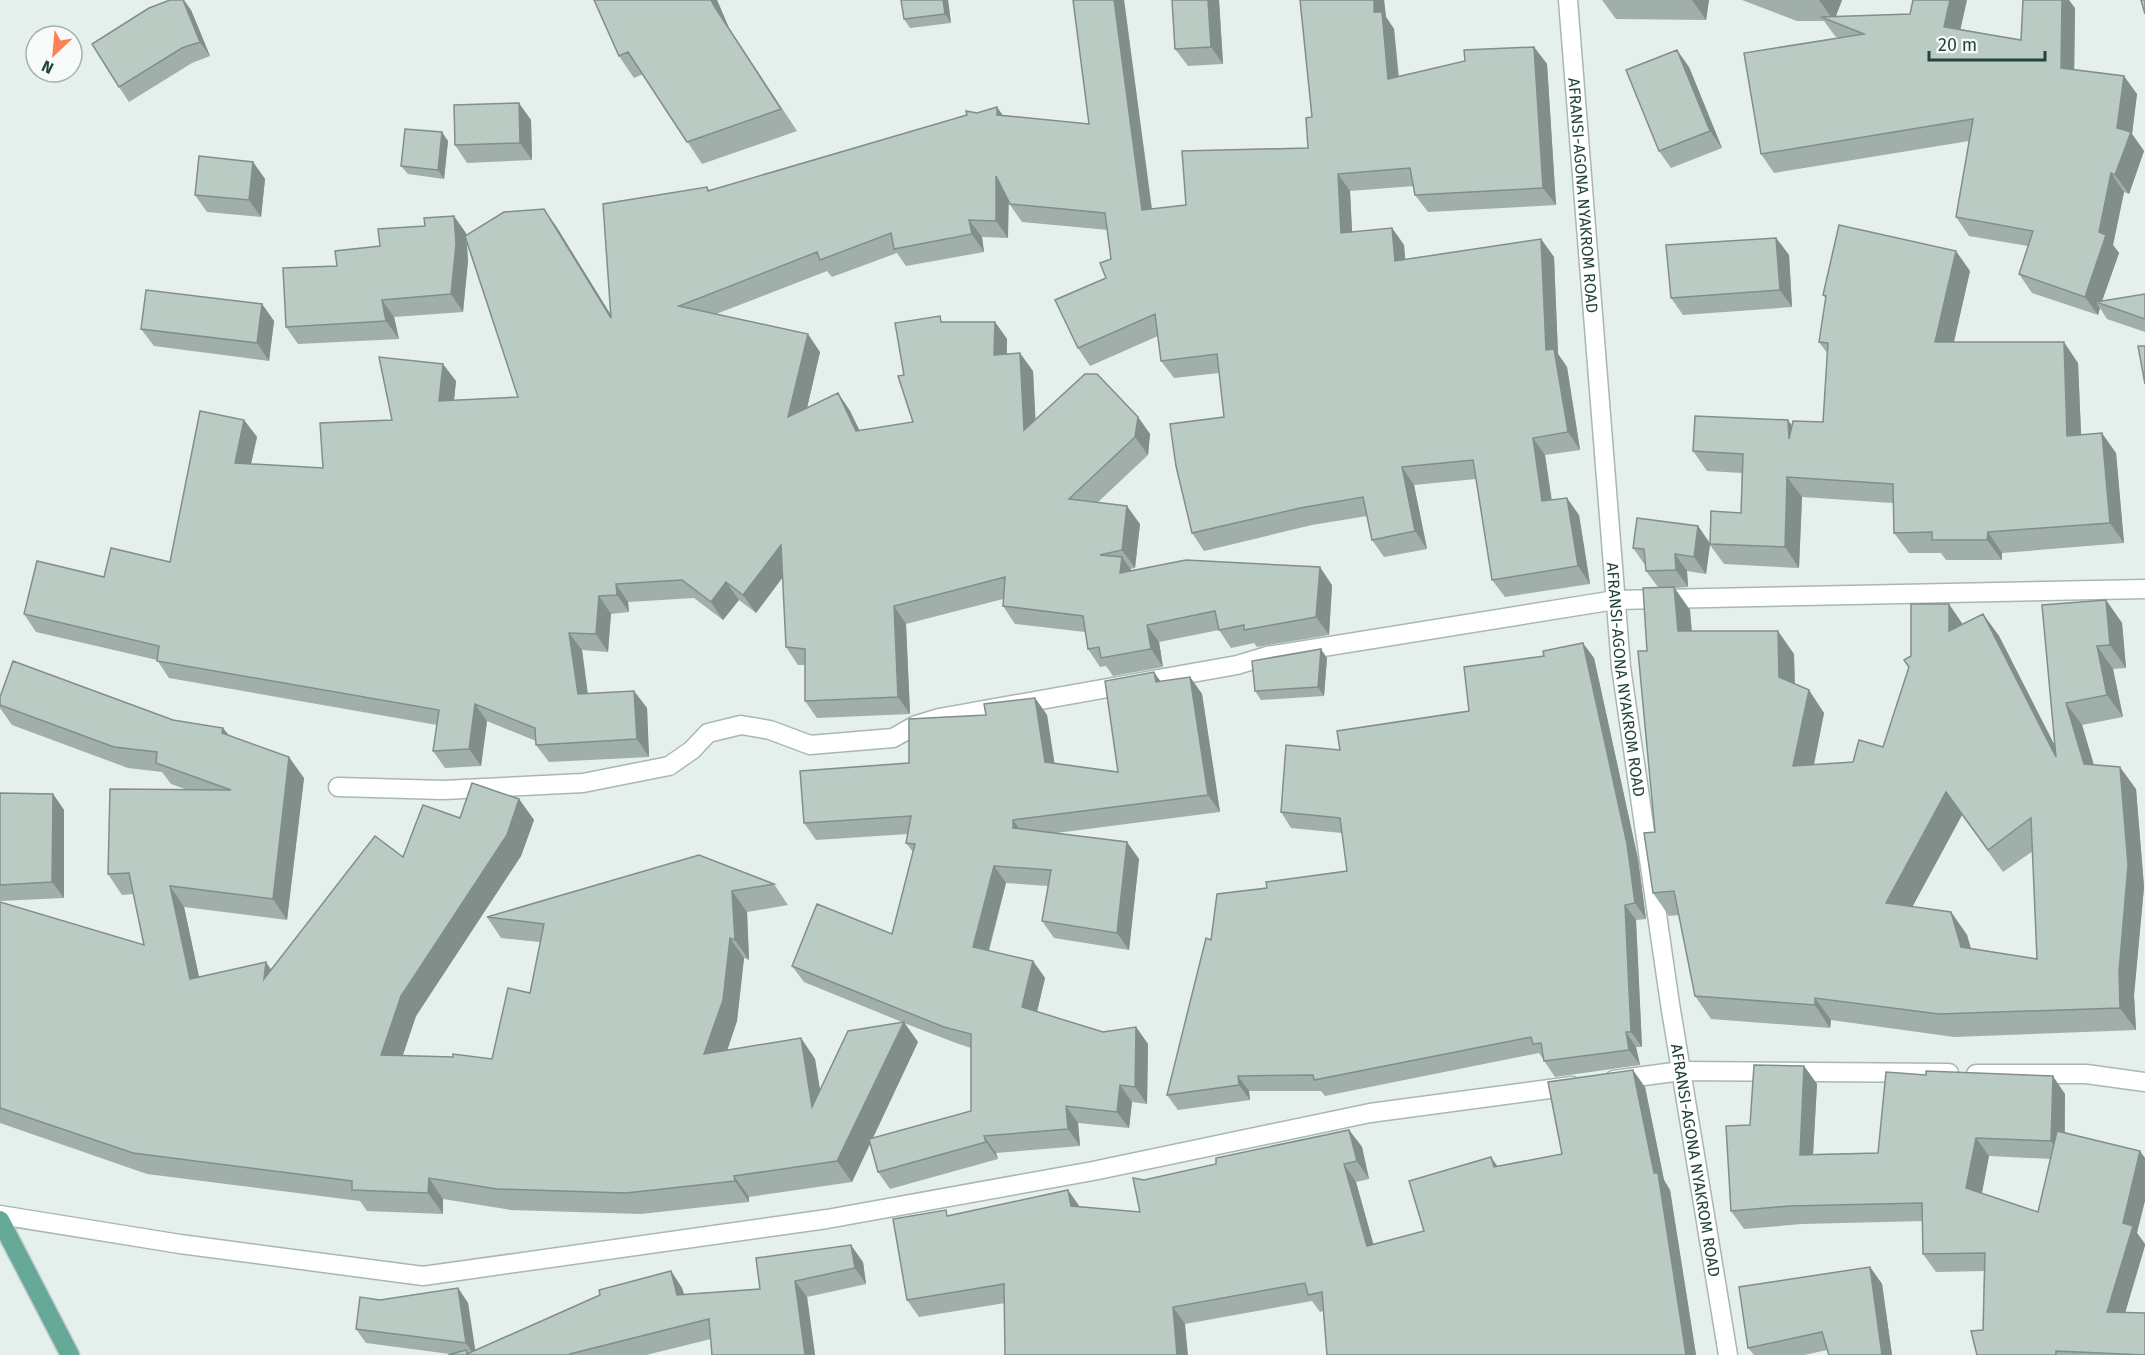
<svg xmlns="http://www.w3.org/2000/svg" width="2145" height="1355" font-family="'Fira Sans',sans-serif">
  <rect width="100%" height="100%" fill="#e5efeb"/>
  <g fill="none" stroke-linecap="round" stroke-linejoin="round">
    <defs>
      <g id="minor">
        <path id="s1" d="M1568,0L1621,667L1670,1004L1728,1355"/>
        <path d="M338,787L443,790L583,783L669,766L692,750L708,733L741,725L770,730L810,745L893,738L916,725L939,718L1237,665L1267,656L1615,600L2145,589"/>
        <path d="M1976,1074H2086L2145,1082"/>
        <path d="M1614,1080L1681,1071L1949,1073"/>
        <path d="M0,1215L180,1244L423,1276L827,1219L1093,1171L1370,1113L1572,1086"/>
      </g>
      <path id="major" d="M0,1220L70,1355"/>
    </defs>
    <!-- minor casing -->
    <use href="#minor" stroke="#a7b8b3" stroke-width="21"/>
    <!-- major casing -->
    <use href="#major" stroke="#c1cbc8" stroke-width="21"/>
    <!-- minor -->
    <use href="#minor" stroke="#fff" stroke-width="18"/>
    <!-- major -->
    <use href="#major" stroke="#66a999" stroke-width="18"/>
  </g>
  <!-- wall -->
  <path fill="#a0afa9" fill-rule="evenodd" d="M594,0H717L729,28L797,131L702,164L643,74L634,78L619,56Z
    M901,0H948L951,23L910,28L904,19Z
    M1073,0H1124L1152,209L1186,205L1308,148L1312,117L1300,0H1384L1386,17L1394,29L1399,76L1534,47L1547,64L1556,205L1428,212L1415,195L1414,186L1350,191L1352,232L1392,228L1404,245L1405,259L1541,239L1554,257L1558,354L1567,367L1580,450L1545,455L1552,500L1579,515L1590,584L1505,597L1492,580L1476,479L1414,485L1427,549L1384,557L1372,540L1367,516L1312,525L1204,551L1192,533L1224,417L1219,373L1174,378L1161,361L1158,336L1090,366L1078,348L1106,278L1111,259L1108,230L1022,222L1008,202V238L982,237L984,252L906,266L897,253L832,277L827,271L716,314L820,352L807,408L838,393L850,411L860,431L913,422L904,375L945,322H995L1007,339V354L1033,371L1035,420L1138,417L1150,434L1148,455L1097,503L1140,524L1135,568L1130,569L1132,571L1332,585L1329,635L1257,647L1254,643L1231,648L1219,630L1159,642L1163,667L1113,676L1106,666L1100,667L1088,649L1085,632L1015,624L1003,606V599L906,624L910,714L817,718L805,701V665H798L786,647L783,577L756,613L739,600L723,620L694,598L628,602L629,612L611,614L608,652L582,650L588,694L634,691L647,708L649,757L549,762L536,745V741L487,721L481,766L445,768L433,751L437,725L169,678L157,660L36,632L24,614L104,577L170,562L244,420L257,437L251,464L323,468L392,420L456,381L454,401L518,397L467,244L468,261L463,312L394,317L399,339L298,344L286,327L337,266L380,246L466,233V235L556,226L611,316L707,187L709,190L1003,115L1089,124Z
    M1172,0H1219L1223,64L1188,66L1175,49Z
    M1602,0H1709L1706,20L1616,19Z
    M1742,0H1842L1836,16L1961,29L2021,40L2075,8L2074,70L2137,94L2132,134L2144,151L2129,194L2124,192L2113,245L2119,253L2102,301L2145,294V332L2107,319L2100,308L2098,315L2032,293L2019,274L2028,246L1969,236L1956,217L1969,141L1774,173L1761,154L1839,38L1835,36L1824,21H1797Z
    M191,10L210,56L192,63L129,102L119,87Z
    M1689,67L1722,148L1671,168L1659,151Z
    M531,120L532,160L467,163L455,145Z
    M448,141L444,179L408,174L401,166Z
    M253,162L265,179L261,217L207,212L195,195Z
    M1776,238L1789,255L1792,307L1683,315L1671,298Z
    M1970,271L1954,342L2078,363L2081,434L2116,453L2124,543L2002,553V560H1946L1941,553H1909L1894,533L1893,503L1802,497L1799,568L1724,564L1710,545L1706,574L1687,571L1688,587L1674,588L1690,610L1692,631L1794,654L1795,684L1824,713L1814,765L1853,762L1883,747L1909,667L1911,656L1963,624L1983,614L1999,636L2055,747L2042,605L2106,600L2122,623L2126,668L2113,669L2123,717L2082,725L2094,765L2136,789L2144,887L2134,995L2136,1030L1954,1037L1831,1020L1830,1028L1711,1019L1695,996L1679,915L1669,916L1653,893L1655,832L1647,651L1658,587L1646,571L1645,565L1633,548L1698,526L1710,543L1741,513L1742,473L1707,471L1693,451L1792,426L1823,422L1827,353L1819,342L1826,299L1823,295ZM1962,815L2003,872L2033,851L2037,959L1971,949L1967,935L1951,912L1912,907Z
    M262,304L274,321L269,361L154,346L141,329Z
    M1327,658L1324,696L1261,700L1255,691Z
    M1594,658L1638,859L1646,919L1636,920L1642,1047H1636L1640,1065L1555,1077L1539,1053L1325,1096L1321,1091H1249L1250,1100L1178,1110L1167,1095L1211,940L1267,888L1347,871L1342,833L1291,828L1281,812L1340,750L1469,711Z
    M1190,677L1202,694L1220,812L1056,833L1127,842L1139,859L1129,950L1054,938L1042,921L1048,886L1006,883L989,951L1033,961L1045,978L1037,1012L1103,1032L1136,1027L1148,1044L1147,1104L1132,1102L1129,1128L1078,1123L1080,1146L996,1153L998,1159L890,1189L878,1172L870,1144L852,1182L749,1197V1202L641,1214L511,1210L443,1199V1214L367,1211L360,1201L147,1174L0,1123V902L144,945L133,894L122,895L108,874L188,790L171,784L162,772L128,768L12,725L0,708V697L223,728L229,735L304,778L287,920L184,907L199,977L271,970L403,857L460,818L519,799L534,820L521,856L416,1016L402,1056L492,1059L530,993L540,942L501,938L487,917L774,884L788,905L747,912L749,960L744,958L737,1021L727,1050L801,1038L815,1059L820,1089L902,1022L804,982L792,966L892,934L913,852L906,843L908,834L816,840L804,823L909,763L986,715L1035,698L1047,715L1054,764L1118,772L1161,681ZM904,1023L956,1043L971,1048V1111L873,1138L918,1042Z
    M0,793L53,794L64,810V898L0,901Z
    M1804,1066L1817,1084L1813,1154L1878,1153L2065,1094V1133L2145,1244L2125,1313L2145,1355H1977L1983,1330L1984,1271L1936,1272L1923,1254V1221L1802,1224L1744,1229L1731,1211L1750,1125ZM1989,1156L2051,1159L2038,1212L1982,1193Z
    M1645,1087L1664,1180L1670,1190L1696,1355H1327L1323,1311L1320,1312L1312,1301L1185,1324L1005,1303L919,1317L907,1300L950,1215L1080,1207L1140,1212L1144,1180L1216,1164L1349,1130L1362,1147L1369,1179L1356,1182L1373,1244L1424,1231L1498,1166L1562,1154Z
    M863,1262L866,1284L807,1297L815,1355H712L711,1339L646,1355H448L450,1354L366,1343L356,1329L380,1300L458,1288L468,1303L475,1350L671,1271L682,1288L684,1294L760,1289Z
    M1870,1267L1882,1284L1892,1355H1829L1827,1350L1804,1355H1754L1748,1348Z"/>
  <!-- shaded-wall -->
  <path fill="#828e89" d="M183,0H184L191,10L210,56L200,42Z
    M711,0H717L729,28L797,131L714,6Z
    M943,0H948L951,23L945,14Z
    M1114,0H1124L1154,227L1142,210Z
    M1208,0H1219L1223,64L1211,47Z
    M1374,0H1384L1386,17L1394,29L1400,96L1388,79L1374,12Z
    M1692,0H1709L1706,20Z
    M1819,0H1842L1834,21Z
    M1950,0H1967L1957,45L1944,27Z
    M2062,0H2069L2075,8L2074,87L2061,68Z
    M1534,47L1547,64L1556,205L1543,188Z
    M1677,50L1689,67L1722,148L1710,131Z
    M2124,76L2137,94L2132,134L2144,151L2129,194L2115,175L2117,128Z
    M519,103L531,120L532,160L520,143Z
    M997,107L1009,124L997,115Z
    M442,132L448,141L444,179L438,170Z
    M253,162L265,179L261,217L249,200Z
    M2111,173L2124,192L2113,245L2119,253L2101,304L2096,302L2100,308L2098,315L2085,297Z
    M1338,174L1350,191L1353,250L1341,233Z
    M996,176L1009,194L1008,238L996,221Z
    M544,209L556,226L624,336L611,318Z
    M454,216L466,233L468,261L463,312L451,294Z
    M969,220L982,237L984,252L972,234Z
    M1392,228L1404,245L1407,279L1395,261Z
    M1776,238L1789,255L1792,307L1780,290Z
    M1541,239L1554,257L1558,354L1567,367L1580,450L1568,432L1546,350Z
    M1956,251L1970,271L1949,363L1935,342Z
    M382,300L394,317L399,339L386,321Z
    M262,304L274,321L269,361L257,343Z
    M995,322L1007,339L1006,373L994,355Z
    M808,334L820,352L801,434L788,417Z
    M2064,342L2078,363L2082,456L2067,436Z
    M1020,353L1033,371L1037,447L1024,430Z
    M443,364L456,381L452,419L439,401Z
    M838,393L850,411L868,449L856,431Z
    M1138,417L1150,434L1148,455L1135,437Z
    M244,420L257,437L247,481L235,463Z
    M1788,420L1802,440L1789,439Z
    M2102,433L2116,453L2124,543L2110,523Z
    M1533,438L1545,455L1554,519L1542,501Z
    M1402,467L1414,485L1427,549L1415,531Z
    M1787,477L1802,497L1799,568L1785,547Z
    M1567,498L1579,515L1590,584L1578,566Z
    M1127,506L1140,524L1135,568L1122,550Z
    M1698,526L1710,544L1706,574L1694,557Z
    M1988,532L2002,553V560L1987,540Z
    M781,545L794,562L756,613L743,595Z
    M1675,554L1687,571L1688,587L1676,570Z
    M1122,557L1134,574L1120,573Z
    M1320,567L1332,585L1329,635L1316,617Z
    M726,582L739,600L723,620L711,602Z
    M616,584L628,602L629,612L617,595Z
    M1674,587L1690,610L1693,654L1678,631Z
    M599,596L611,614L608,652L596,634Z
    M2106,600L2122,623L2126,668L2110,645Z
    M1949,604L1964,626L1949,631Z
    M894,606L906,624L910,714L898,697Z
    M1983,614L1999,636L2072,779L2056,757Z
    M1147,625L1159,642L1163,667L1151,649Z
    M1778,631L1794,654L1795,700L1779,677Z
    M569,633L582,650L590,712L578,694Z
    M1583,643L1594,658L1638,859L1646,919L1635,903Z
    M2097,646L2113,669L2123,717L2107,695Z
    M1321,649L1327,658L1324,696L1318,687Z
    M1154,672L1166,689L1156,682Z
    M1190,677L1202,694L1220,812L1208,795Z
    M1809,690L1824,713L1809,789L1793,766Z
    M634,691L647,708L649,757L637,739Z
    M1035,698L1047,715L1057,779L1045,762Z
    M2066,703L2082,725L2100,786L2084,764Z
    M475,704L487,721L481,766L469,749Z
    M223,728L238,749L222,733Z
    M289,757L304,778L287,920L273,899Z
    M2120,767L2136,789L2144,887L2134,995L2136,1030L2120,1008L2119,972Z
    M1946,792L1962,815L1902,926L1886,903Z
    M53,794L64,810V898L52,882Z
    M519,799L534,820L521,856L416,1016L396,1076L381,1055L401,996Z
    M1013,820L1025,837L1013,828Z
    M1127,842L1139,859L1129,950L1117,933Z
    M994,866L1006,883L985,964L973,947Z
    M170,886L184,907L204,1000L190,979Z
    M732,891L747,912L749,960L735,940Z
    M1625,905L1636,920L1642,1047L1631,1032Z
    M1951,912L1967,935L1977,970L1961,947Z
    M730,938L744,958L737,1021L719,1075L704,1054Z
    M1033,961L1045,978L1034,1024L1022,1007Z
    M266,962L280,983L264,979Z
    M1815,998L1831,1020L1830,1028L1815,1005Z
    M904,1022L918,1042L852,1182L837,1161Z
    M1136,1027L1148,1044L1147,1104L1135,1087Z
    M1626,1032L1636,1047L1640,1065L1629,1050Z
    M801,1038L815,1059L826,1128L812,1107Z
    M1804,1066L1817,1084L1812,1173L1800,1155Z
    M1633,1070L1645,1087L1664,1180L1670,1190L1696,1355H1686L1654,1173Z
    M1238,1076L1249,1091L1250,1100L1239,1085Z
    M2053,1076L2065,1094L2064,1160L2051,1141Z
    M1120,1085L1132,1102L1129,1128L1117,1112Z
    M1066,1106L1078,1123L1080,1146L1068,1129Z
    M1349,1130L1362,1147L1369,1179L1357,1161Z
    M984,1136L996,1153L998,1159L986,1142Z
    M1976,1138L1989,1156L1979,1207L1966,1188Z
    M2140,1151L2145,1158V1201L2137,1233L2145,1244V1246L2120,1330L2107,1312L2123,1223Z
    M1491,1157L1503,1174L1494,1167Z
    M1344,1164L1356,1182L1379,1264L1367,1246Z
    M734,1176L749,1197V1202L735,1181Z
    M429,1178L443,1199V1214L428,1193Z
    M1068,1190L1080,1207L1071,1206Z
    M851,1245L863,1262L866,1284L855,1268Z
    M1870,1267L1882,1284L1892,1355H1882Z
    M671,1271L682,1288L689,1312L677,1295Z
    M795,1281L807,1297L815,1355H805Z
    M458,1288L468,1303L476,1355H474L466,1343Z
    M1173,1307L1185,1324L1188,1355H1177Z"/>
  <!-- building -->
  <path fill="#bacbc4" stroke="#828e89" stroke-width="1.5" fill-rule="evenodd" d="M170,0H183L200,42L182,48L119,87L92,44L149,8Z
    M594,0H711L714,6L781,109L687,142L628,52L619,56Z
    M901,0H943L945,14L904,19Z
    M1073,0H1114L1142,210L1186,205L1182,151L1308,148L1306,118L1312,117L1300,0H1374V12H1382L1388,79L1465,61L1464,50L1534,47L1543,188L1415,195L1410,168L1338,174L1341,233L1392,228L1395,261L1541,239L1546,350L1554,349L1568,432L1533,438L1542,501L1567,498L1578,566L1492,580L1473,460L1402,467L1415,531L1372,540L1363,497L1300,508L1192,533L1176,466L1170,424L1224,417L1217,354L1161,361L1155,314L1078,348L1055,300L1106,278L1100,263L1111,259L1105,213L1010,204L996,176V221L969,220L972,234L894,249L891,233L820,260L817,252L679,306L808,334L788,417L838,393L856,431L913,422L898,376L904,375L895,323L940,316L941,322H995L994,355L1020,353L1024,430L1085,374H1097L1138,417L1135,437L1069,499L1127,506L1122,550L1100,555L1122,557L1120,573L1186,560L1320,567L1316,617L1244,630V625L1219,630L1215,611L1147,625L1151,649L1101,658L1099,647L1088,649L1083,616L1003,606L1005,577L894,606L898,697L805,701V649L786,647L781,545L743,595L726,582L711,602L682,580L616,584L617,595L599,596L596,634L569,633L578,694L634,691L637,739L536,745L535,728L475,704L469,749L433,751L439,710L157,661L159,646L24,614L37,561L104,577L111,548L170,562L200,411L244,420L235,463L323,468L320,423L392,420L379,357L443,364L439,401L518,397L465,236L504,212L544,209L611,318L603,204L707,187L708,191L967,115L966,111L977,113L997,107V115L1089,124Z
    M1172,0H1208L1211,47L1175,49Z
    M1913,0H1950L1944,27L2021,40L2023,0H2062L2061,68L2124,76L2117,128L2131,132L2115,175L2111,173L2099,232L2106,235L2085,297L2019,274L2033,231L1956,217L1973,119L1761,154L1744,53L1864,34L1821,17L1910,14Z
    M2141,0H2145V14Z
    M1677,50L1710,131L1659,151L1626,70Z
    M519,103L520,143L455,145L454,105Z
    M405,129L442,132L438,170L401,166Z
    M199,156L253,162L249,200L195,195Z
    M454,216L456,244L451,294L382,300L386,321L286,327L283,268L337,266L335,251L380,246L378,229L425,226L424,218Z
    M1839,225L1956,251L1935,342H2064L2067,436L2102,433L2110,523L1988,532L1987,540H1932V532L1894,533L1893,484L1787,477L1785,547L1710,544L1711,511L1741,513L1743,454L1693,451L1695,416L1788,420L1789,439L1793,421L1823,422L1828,343L1819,342L1826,296L1823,295Z
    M1776,238L1780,290L1671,298L1666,245Z
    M146,290L262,304L257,343L141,329Z
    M2145,294V319L2096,302Z
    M2138,346H2145V384Z
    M1637,518L1698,526L1694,557L1675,554L1676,570L1646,571L1644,549L1633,548Z
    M1674,587L1678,631H1778L1779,677L1809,690L1793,766L1853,762L1859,740L1883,747L1909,667L1904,660L1911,656V604H1949V631L1983,614L2056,757L2042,605L2106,600L2110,645L2097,646L2107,695L2066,703L2084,764L2120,767L2128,865L2119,972L2120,1008L1939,1014L1815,998V1005L1695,996L1674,891L1653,893L1644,833L1655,832L1638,651H1647L1643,588ZM1946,792L1988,850L2031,818L2037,959L1961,947L1951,912L1886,903Z
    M1583,643L1627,844L1635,903L1625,905L1631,1032H1626L1629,1050L1544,1061L1541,1043L1533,1044L1531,1037L1314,1080L1313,1075L1238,1076L1239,1085L1167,1095L1206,938L1211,940L1217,894L1267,888L1266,882L1347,871L1340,818L1281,812L1286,745L1340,750L1337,731L1469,711L1464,667L1544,656L1543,651Z
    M1321,649L1318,687L1255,691L1252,661Z
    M13,661L173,720L223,728L222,733L289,757L273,899L170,886L190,979L266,962L264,979L375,836L403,857L423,805L460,818L472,783L519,799L507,835L401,996L381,1055L453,1057V1054L492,1059L508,988L530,993L544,924L487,917L699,855L774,884L732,891L735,940L730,938L723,1000L704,1054L801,1038L812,1107L848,1031L904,1022L837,1161L734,1176L735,1181L626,1193L497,1189L429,1178L428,1193L352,1190V1181L133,1153L0,1108V902L144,945L129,873L108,874L110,789L231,790L156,763L157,752L114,747L0,705V697Z
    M1154,672L1156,682L1190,677L1208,795L1013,820V828L1127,842L1117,933L1042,921L1051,870L994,866L973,947L1033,961L1022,1007L1103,1032L1136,1027L1135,1087L1120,1085L1117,1112L1066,1106L1068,1129L984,1136L986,1142L878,1172L869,1139L971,1111V1034L944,1027L792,966L817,904L892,934L915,844L906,843L911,816L804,823L800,771L909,763V719L986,715L984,704L1035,698L1045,762L1118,772L1105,681Z
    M0,793L53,794L52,882L0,885Z
    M1754,1065L1804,1066L1800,1155L1878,1153L1886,1072L1926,1075V1071L2053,1076L2051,1141L1976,1138L1966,1188L2038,1212L2057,1131L2140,1151L2123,1223L2133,1226L2107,1312L2145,1313V1355L2056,1351V1355H1977L1971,1331L1983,1330L1985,1253L1923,1254L1922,1203L1790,1206L1731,1211L1726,1126L1750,1125Z
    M1633,1070L1654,1173H1658L1686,1355H1327L1322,1292L1308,1295L1305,1283L1173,1307L1177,1355H1005L1004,1284L907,1300L893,1219L946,1210L947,1216L1068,1190L1071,1206L1140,1212L1133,1178L1144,1180L1216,1164V1158L1349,1130L1357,1161L1344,1164L1367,1246L1424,1231L1409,1181L1491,1157L1494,1167L1562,1154L1548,1082Z
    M851,1245L855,1268L795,1281L805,1355H712L709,1319L570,1354L571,1355H448L466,1350L467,1354L600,1295L599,1290L671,1271L677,1295L760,1289L756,1258Z
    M1870,1267L1882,1355H1829L1822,1332L1748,1348L1739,1287Z
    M458,1288L466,1343L356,1329L360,1297L380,1300Z"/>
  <g text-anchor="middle" stroke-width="4.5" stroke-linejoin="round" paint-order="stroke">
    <!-- street labels -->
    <g font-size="16" fill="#22443b" stroke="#f6fbf9">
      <text dy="6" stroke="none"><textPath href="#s1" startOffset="196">AFRANSI-AGONA NYAKROM ROAD</textPath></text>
      <text dy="6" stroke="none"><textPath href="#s1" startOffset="682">AFRANSI-AGONA NYAKROM ROAD</textPath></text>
      <text dy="6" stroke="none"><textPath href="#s1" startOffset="1168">AFRANSI-AGONA NYAKROM ROAD</textPath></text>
    </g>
  </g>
  <!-- north arrow -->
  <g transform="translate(54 54) rotate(206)"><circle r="28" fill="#f6fbf9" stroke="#a1b2ad" stroke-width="1.5"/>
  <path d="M0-4.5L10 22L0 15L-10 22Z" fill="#fe8154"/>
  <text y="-9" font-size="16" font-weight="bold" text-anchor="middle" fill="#22443b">N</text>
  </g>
  <!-- scale -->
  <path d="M1929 51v9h116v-9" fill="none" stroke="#22443b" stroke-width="3"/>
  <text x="1938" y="51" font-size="18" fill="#22443b" stroke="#f6fbf9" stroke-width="4.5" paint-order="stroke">20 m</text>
</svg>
